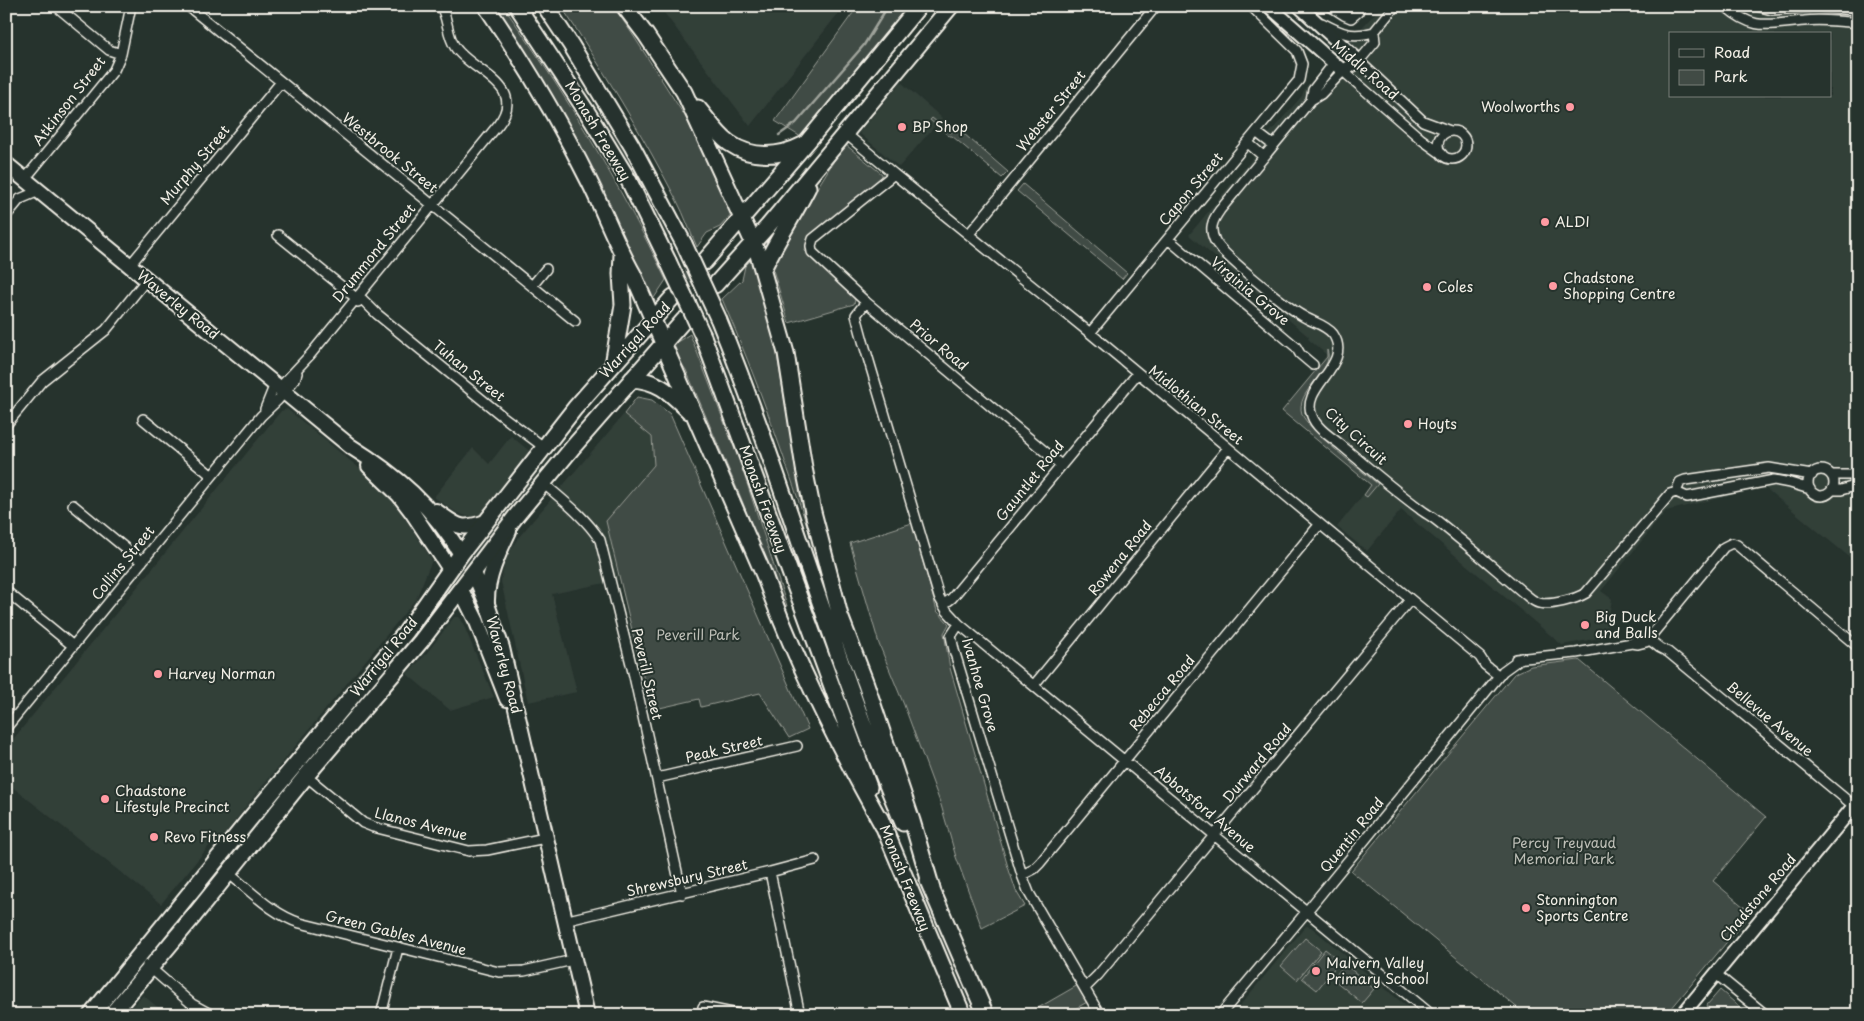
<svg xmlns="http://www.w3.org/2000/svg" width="1864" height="1021" font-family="'Playpen Sans',sans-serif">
  <rect width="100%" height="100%" fill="#26332d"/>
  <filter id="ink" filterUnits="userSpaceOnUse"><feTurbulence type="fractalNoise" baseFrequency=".02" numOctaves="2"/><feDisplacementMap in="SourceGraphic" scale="10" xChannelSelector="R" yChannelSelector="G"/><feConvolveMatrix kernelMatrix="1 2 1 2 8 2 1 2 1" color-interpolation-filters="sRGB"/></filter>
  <g filter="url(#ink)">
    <!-- built -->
    <path fill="#333f39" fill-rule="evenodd" d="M659,6H844L750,126Z
      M1382,6H1858V564L1764,487L1666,511L1601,591L1612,599L1605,637L1562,645L1401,510L1367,551L1337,527L1371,485L1282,411L1327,355L1308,339L1309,337L1189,235L1256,154L1266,137L1302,96L1305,88ZM1670,34H1830V96H1670Z
      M901,82L942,118L899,167L859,133Z
      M287,409L387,491L432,560L416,599L244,809L225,834L214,840L161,904L6,782V748L281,411Z
      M624,414L652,437L654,465L606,521L619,580L552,594L577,692L528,702L501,581L506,558L518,538Z
      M511,436L533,454L480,515L469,517L457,513L434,497L473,448L489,464Z
      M454,617H459L461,619L494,697L450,710L407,674L426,654Z
      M1306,926L1311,927L1417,1015H1232Z
      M143,995L167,1015H126Z"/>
    <!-- green -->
    <path fill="#414b45" stroke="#9a9e96" d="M497,6H503C565,93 620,184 666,280L652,301L613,213L587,160Z
      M561,6H613L631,32L686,118L733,212L720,227L707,233L697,247C690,232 685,216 677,201C642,134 603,69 561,6Z
      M858,6H909L801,137L775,121Z
      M932,118L951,133L956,127L1008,172L1002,178L952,136H949L930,120Z
      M846,145L882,174V177L807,239L805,251L853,296L855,300L854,304L789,323L773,270V260L835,159Z
      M1023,184L1127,273L1122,279L1017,191Z
      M752,259L772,324L792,445L817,548L815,550C787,465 758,381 722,299L742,280L745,266Z
      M690,334L742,468L787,606H783L741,498L686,370L679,360H677L672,348L677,342Z
      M1327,350C1336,370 1294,391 1302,414C1307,429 1363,472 1378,484L1367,497L1364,495L1371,485L1282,411L1327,357Z
      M637,397L652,400L670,414L808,729L789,738L760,693L701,707L699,699L651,710L606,521L654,465L652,437L624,414Z
      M912,523L937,611L949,624L944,633L950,668L1008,867L1016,891L1025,906L982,928L956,857L941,805L904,705L879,644L850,543Z
      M1579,660L1766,817L1713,881L1751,913L1666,1015H1526L1351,871L1514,674L1531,666Z
      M1305,938L1321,951L1297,980L1281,966Z
      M1325,949L1340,961L1317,990L1302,978Z
      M1345,964L1374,989L1362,1003L1333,979Z
      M1078,985L1089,1001L1064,1015H1032L1031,1012Z
      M1720,990L1749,1015H1711L1707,1005Z"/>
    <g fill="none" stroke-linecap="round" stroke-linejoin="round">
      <!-- stream -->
      <path stroke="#9fa39b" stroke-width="2.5" d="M779,135L796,123L864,45L888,6"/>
      <!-- highway-tunnel -->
      <path stroke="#455049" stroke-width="15" stroke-dasharray="15 8" stroke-linecap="butt" d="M673,297L704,263"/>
      <defs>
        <path id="street" d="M56,6L109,50L121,54
          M188,6L575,321
          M1330,6L1344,15L1351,18L1358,12L1360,6
          M1725,6C1755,32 1768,24 1804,21C1822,19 1840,21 1858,23
          M1757,6L1772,10L1815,7L1858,10
          M1322,23C1343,34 1351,38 1374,32
          M1374,32L1375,42L1359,61L1423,121L1450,131
          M1374,32L1395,6
          M1334,63L1313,90L1311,100L1220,210C1212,221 1209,229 1215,241C1221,254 1286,306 1301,315C1311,322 1325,324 1333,334C1354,365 1299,387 1312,416C1316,428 1331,437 1341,445C1367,467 1393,489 1420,509C1425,513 1431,516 1436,520C1467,544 1496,570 1526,595C1530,598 1534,602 1539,603C1551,606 1576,599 1586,593L1670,494L1676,492L1687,497L1774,480L1790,483L1810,489
          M1311,100L1321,94L1343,71L1421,139L1442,154
          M1438 145a14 14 0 1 1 28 0a14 14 0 1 1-28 0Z
          M1256,132L1273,145
          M845,133L894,174
          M1248,143L1263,156
          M25,179L114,70L121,54L131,6
          M6,216L20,199L39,191
          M969,234L1156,6
          M278,235L356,298L358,302
          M1168,239L1296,347L1300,354L1313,365
          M130,265L281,82
          M532,286L546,269
          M356,298L362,299L377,314L501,415L545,448
          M866,302L856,315L863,341L939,597L947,611L959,624L1432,1015
          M1090,333L1299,80L1302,64L1297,51L1251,6
          M280,387L310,355L498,125C529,85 471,72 455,47C447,35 448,19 441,6
          M265,409L275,384
          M143,419L212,476
          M6,425L42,381L106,330L147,279
          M1061,465L866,302L812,252L811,246L813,239L894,174L1090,333L1480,657L1485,665L1499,676
          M1808 483a13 13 0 1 1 26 0a13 13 0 1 1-26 0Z
          M1831,475H1858
          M543,483C563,500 586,518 600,540L634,676L682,894
          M1832,490H1841L1858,485
          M1676,492L1680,482L1685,480L1769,468L1812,475
          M73,505L142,562
          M6,591L73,646
          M943,605L952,598L1137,374
          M959,624L951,636L954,650L1022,875L1029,893L1100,1015
          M1646,637L1660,648L1668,652L1854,806
          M1632,643L1638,644L1646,642L1724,547L1732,543L1737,545L1858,647
          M1516,659L1576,653L1632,643L1636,640
          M1034,685L1228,448
          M6,728L261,416L278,400L295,379L297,373
          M306,776L363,823L373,827L469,851L487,850L545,838
          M657,778L797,746
          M770,872L800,1015
          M228,873C251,891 272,914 300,923L499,972L524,971L573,960
          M1022,875L1034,869L1040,863L1319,525
          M564,921L770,872L815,860
          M147,965L192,1004L212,1015
          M1716,974L1766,1015
          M1085,988L1098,975L1410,600
          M703,1007L742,1015
          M381,1015L398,948
          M1220,1015L1307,911L1503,671L1521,658
          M1855,1015L1858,1011"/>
        <path id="secondary" d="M1269,6L1343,71L1359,61L1299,6
          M1682,1015L1858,801"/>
        <path id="primary" d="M6,164L350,446C398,476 431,505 461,554
          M369,466L399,495L412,512L450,569
          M436,511C458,526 459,531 486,522
          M474,573L487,604L502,648L587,1015
          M461,590L477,622L507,699
          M487,603C486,579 499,552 509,531"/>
        <path id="highway" d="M486,6C524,62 559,120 589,181C604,211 616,244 633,274L764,575C795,662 838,746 883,826
          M517,6L587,112L629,181L668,261
          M545,6L571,45L632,146L684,244
          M624,6L646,35L684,92L757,251L786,353L804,468L813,512L834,592L840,616L866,684L912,821L932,889
          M698,108C708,120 717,134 729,143C752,159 780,157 803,145
          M704,262L808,141L919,6
          M763,269C777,240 794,215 808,187
          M715,285L768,226L951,6
          M718,318C786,484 832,658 903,823
          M703,336L869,787
          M613,365L623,305L621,274L622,254
          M632,379C660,381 670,393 689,411
          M880,818L963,1015
          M928,881L986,1015
          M91,1015L249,820L406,632L461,554L575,408L673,297
          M111,1015L193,917L306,776L421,641L516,516L573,447L684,320"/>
      </defs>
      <!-- street casing -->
      <use href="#street" stroke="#f4f1e8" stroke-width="12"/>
      <!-- secondary casing -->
      <use href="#secondary" stroke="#f4f1e8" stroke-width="16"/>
      <!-- primary casing -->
      <use href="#primary" stroke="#f4f1e8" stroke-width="18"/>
      <!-- highway casing -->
      <use href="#highway" stroke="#f4f1e8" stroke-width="19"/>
      <!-- street -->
      <use href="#street" stroke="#26332d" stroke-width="9"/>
      <!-- secondary -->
      <use href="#secondary" stroke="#26332d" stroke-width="12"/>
      <!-- primary -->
      <use href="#primary" stroke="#26332d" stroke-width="14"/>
      <!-- highway -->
      <use href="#highway" stroke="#26332d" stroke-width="15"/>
      <defs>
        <path id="highway-bridge" d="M684,244L718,318
          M668,261L703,336"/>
      </defs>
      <!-- highway-bridge casing -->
      <use href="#highway-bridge" stroke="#f4f1e8" stroke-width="19" stroke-linecap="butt"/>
      <!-- highway-bridge -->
      <use href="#highway-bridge" stroke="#26332d" stroke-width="15"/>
    </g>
  </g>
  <!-- markers -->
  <g fill="#ff9aa2" stroke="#26332d" stroke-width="2">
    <circle cx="1570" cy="107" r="5"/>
    <circle cx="902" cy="127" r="5"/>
    <circle cx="1545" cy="222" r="5"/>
    <circle cx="1553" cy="286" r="5"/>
    <circle cx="1427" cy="287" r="5"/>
    <circle cx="1408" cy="424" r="5"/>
    <circle cx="1585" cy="625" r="5"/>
    <circle cx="158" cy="674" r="5"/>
    <circle cx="105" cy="799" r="5"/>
    <circle cx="154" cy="837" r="5"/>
    <circle cx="1526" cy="908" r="5"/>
    <circle cx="1316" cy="971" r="5"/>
  </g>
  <g text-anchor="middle" stroke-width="4" stroke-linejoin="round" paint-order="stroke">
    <!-- street labels -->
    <g font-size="14" fill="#f4f1e8" stroke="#26332d">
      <text transform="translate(1365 70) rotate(41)" y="5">Middle Road</text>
      <text transform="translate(69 101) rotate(-52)" y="5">Atkinson Street</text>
      <text transform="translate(1051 111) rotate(-51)" y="5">Webster Street</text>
      <text transform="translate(598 131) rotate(59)" y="5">Monash Freeway</text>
      <text transform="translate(390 153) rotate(39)" y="5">Westbrook Street</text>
      <text transform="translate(195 165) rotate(-50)" y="5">Murphy Street</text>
      <text transform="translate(1191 189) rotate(-50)" y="5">Capon Street</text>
      <text transform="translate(374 253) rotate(-51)" y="5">Drummond Street</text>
      <text transform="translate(1250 291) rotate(40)" y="5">Virginia Grove</text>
      <text transform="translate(178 305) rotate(39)" y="5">Waverley Road</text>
      <text transform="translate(635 340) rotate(-48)" y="5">Warrigal Road</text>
      <text transform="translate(939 345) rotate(40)" y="5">Prior Road</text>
      <text transform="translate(469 371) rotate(39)" y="5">Tuhan Street</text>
      <text transform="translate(1196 405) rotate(39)" y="5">Midlothian Street</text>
      <text transform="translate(1356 436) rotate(42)" y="5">City Circuit</text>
      <text transform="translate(1030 481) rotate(-51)" y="5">Gauntlet Road</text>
      <text transform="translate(763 499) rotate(70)" y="5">Monash Freeway</text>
      <text transform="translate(1120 558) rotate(-51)" y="5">Rowena Road</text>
      <text transform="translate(123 563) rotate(-51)" y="5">Collins Street</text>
      <text transform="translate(384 657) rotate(-51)" y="5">Warrigal Road</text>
      <text transform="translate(504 665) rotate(75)" y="5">Waverley Road</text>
      <text transform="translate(647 674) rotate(77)" y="5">Peverill Street</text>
      <text transform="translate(980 685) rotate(74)" y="5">Ivanhoe Grove</text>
      <text transform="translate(1162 693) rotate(-50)" y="5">Rebecca Road</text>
      <text transform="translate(1770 719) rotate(40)" y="5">Bellevue Avenue</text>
      <text transform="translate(724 749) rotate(-13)" y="5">Peak Street</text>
      <text transform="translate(1257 763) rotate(-50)" y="5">Durward Road</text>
      <text transform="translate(1205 809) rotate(40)" y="5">Abbotsford Avenue</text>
      <text transform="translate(421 824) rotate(14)" y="5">Llanos Avenue</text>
      <text transform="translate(1352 835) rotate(-51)" y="5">Quentin Road</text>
      <text transform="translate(687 878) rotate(-13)" y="5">Shrewsbury Street</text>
      <text transform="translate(905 878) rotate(68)" y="5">Monash Freeway</text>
      <text transform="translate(1758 898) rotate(-50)" y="5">Chadstone Road</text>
      <text transform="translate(396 933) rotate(14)" y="5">Green Gables Avenue</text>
    </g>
    <!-- poi labels -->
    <g font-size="14" fill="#f4f1e8" stroke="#26332d" text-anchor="start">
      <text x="1560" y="112" text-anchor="end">Woolworths</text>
      <text x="912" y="132">BP Shop</text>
      <text x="1555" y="227">ALDI</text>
      <text x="1563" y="283">Chadstone<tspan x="1563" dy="16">Shopping Centre</tspan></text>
      <text x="1437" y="292">Coles</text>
      <text x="1418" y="429">Hoyts</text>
      <text x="1595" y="622">Big Duck<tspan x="1595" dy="16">and Balls</tspan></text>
      <text x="168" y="679">Harvey Norman</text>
      <text x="115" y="796">Chadstone<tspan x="115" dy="16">Lifestyle Precinct</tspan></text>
      <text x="164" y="842">Revo Fitness</text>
      <text x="1536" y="905">Stonnington<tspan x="1536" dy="16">Sports Centre</tspan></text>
      <text x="1326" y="968">Malvern Valley<tspan x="1326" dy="16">Primary School</tspan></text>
    </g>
    <!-- park labels -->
    <g font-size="14" fill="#bebfb7" stroke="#26332d">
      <text x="698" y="640">Peverill Park</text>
      <text x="1564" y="848">Percy Treyvaud<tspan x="1564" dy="16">Memorial Park</tspan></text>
    </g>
  </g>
  <!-- margin -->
  <rect width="1864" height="1021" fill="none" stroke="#26332d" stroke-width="25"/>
  <rect x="12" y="12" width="1839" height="996" fill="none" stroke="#f4f1e8" stroke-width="2" filter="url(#ink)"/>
  <!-- legend -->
  <rect x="1669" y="32" width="162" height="65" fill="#26332d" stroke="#787f78"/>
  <rect x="1679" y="49" width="25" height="8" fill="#26332d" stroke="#787f78"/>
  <text x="1714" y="58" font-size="15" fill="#f4f1e8">Road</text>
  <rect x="1679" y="70" width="25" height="15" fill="#414b45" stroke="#787f78"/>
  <text x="1714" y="82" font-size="15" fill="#f4f1e8">Park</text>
</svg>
